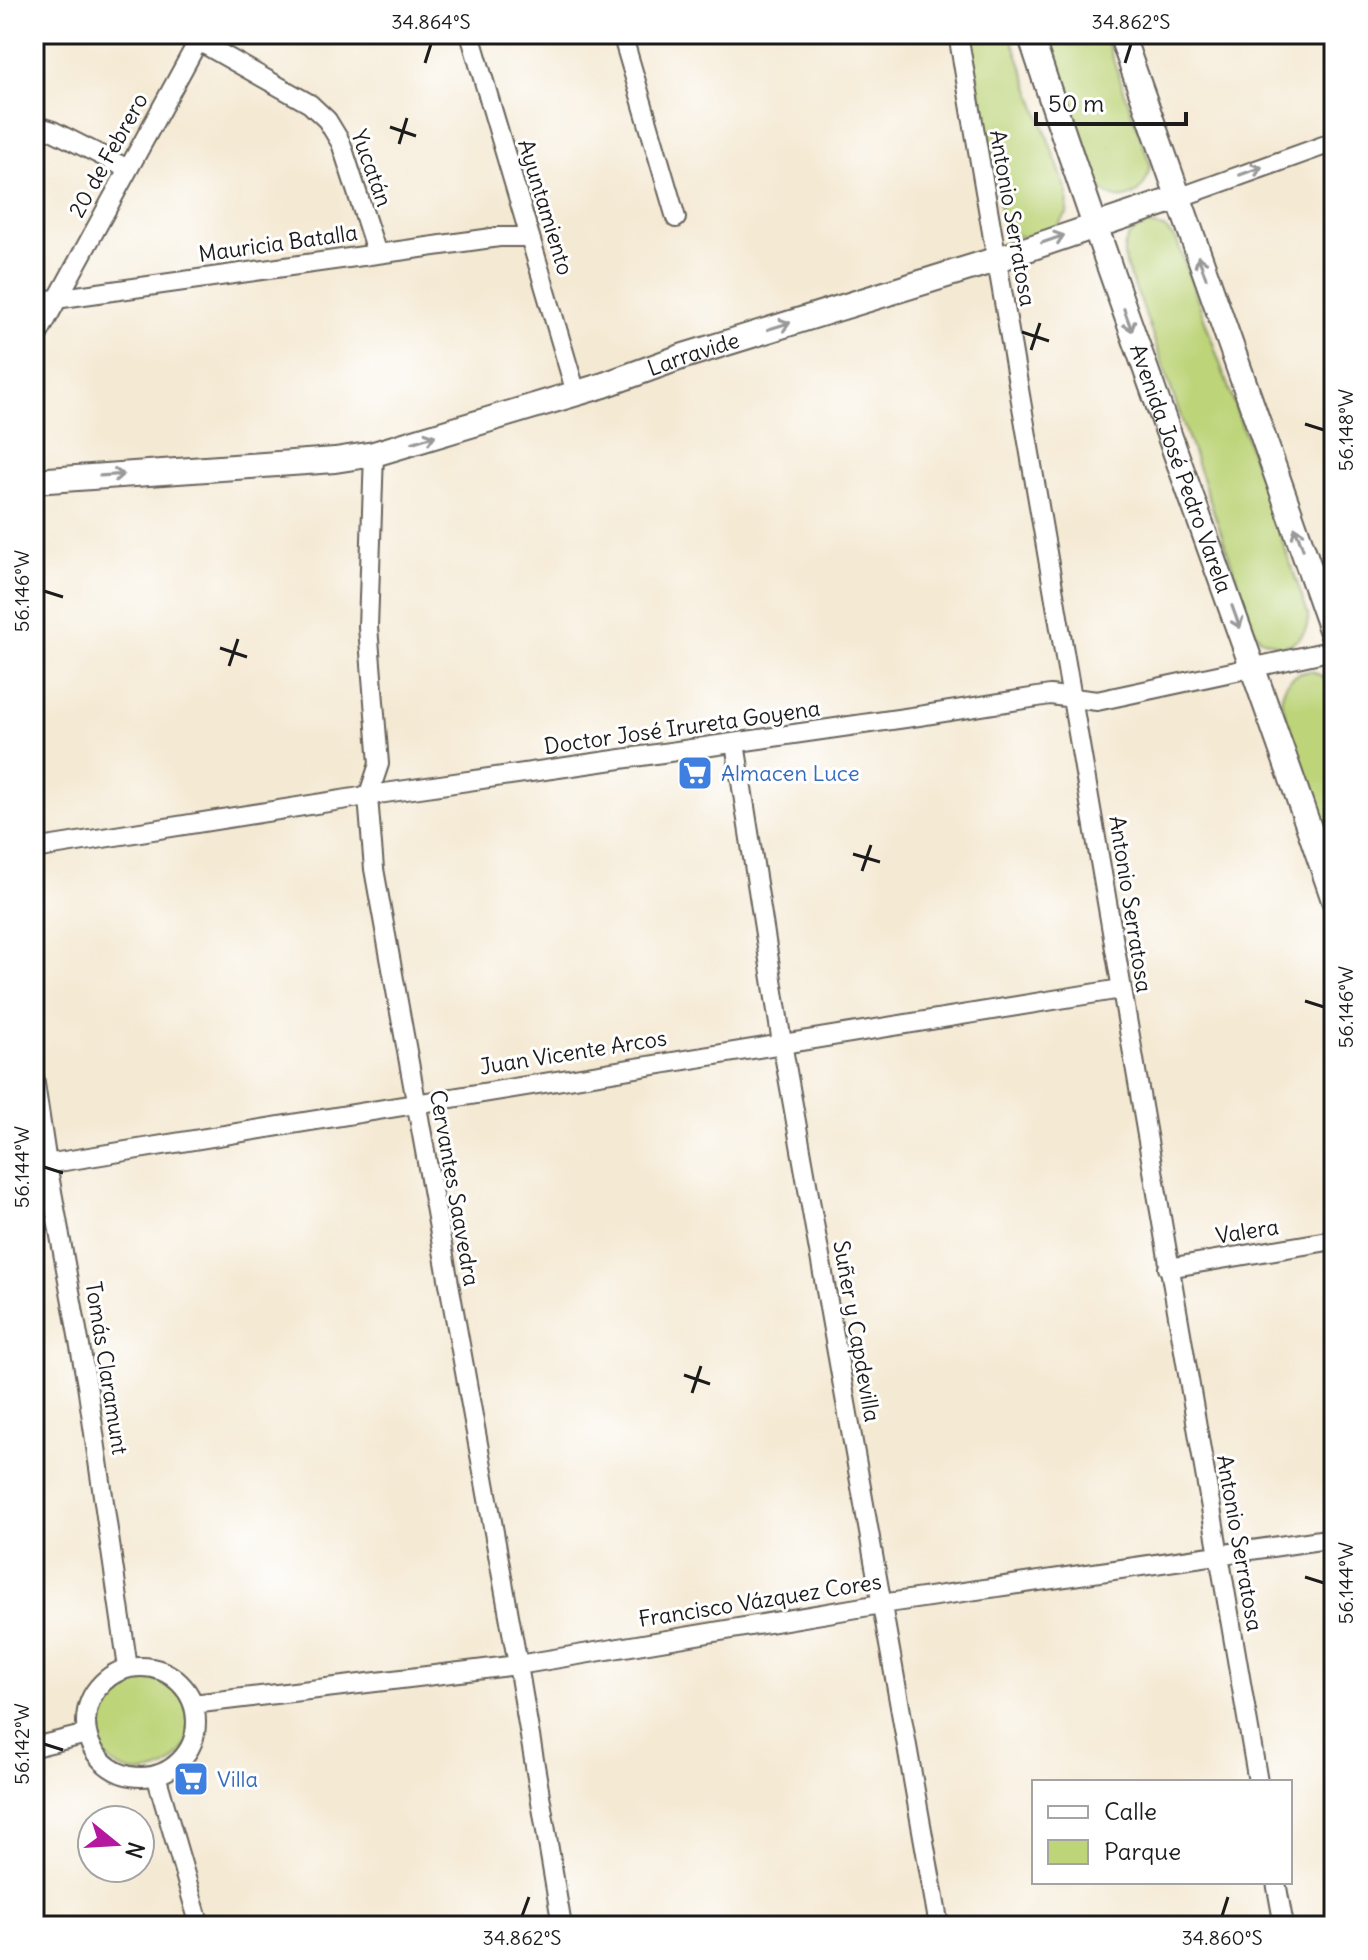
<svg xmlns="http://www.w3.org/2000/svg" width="1368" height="1960" font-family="Delius,sans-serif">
  <rect width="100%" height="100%" fill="#fff"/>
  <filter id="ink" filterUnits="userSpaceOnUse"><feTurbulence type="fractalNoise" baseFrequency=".0125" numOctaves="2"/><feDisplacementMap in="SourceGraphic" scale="16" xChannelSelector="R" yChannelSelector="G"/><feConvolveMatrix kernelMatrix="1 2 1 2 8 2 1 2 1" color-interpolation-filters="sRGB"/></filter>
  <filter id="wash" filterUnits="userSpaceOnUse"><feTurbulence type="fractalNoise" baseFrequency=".006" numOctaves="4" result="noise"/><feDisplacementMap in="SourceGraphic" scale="32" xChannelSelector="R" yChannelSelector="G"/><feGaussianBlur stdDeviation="1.8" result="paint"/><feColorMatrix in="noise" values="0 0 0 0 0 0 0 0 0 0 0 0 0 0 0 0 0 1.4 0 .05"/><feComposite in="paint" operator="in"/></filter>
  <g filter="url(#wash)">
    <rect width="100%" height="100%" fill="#f4e9d3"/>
    <!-- green -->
    <path fill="#bdd479" stroke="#6c784a" stroke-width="2" d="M969,34H1010L1068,194L1067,214L1057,226L1026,238L1008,233L1002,219Z
      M1047,34H1104L1150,164C1149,192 1120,212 1100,187Z
      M1148,225L1164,228L1177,241L1308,614C1309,632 1300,641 1283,647L1261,639L1255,631L1141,302C1129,273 1106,239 1148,225Z
      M1311,671L1328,679L1334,688V855L1281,701C1283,683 1292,673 1311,671Z
      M93 1724a49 49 0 1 1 98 0a49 49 0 1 1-98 0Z"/>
  </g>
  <g filter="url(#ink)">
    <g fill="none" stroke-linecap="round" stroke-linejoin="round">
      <defs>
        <path id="street" d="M186,34L310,104L327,120L341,143L377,254
          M470,34L576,393
          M622,34L676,218
          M958,34L1258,1782
          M34,125L53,131L128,169
          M1178,198L1334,142
          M34,302L499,237H530
          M34,342L202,34
          M374,454L368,627L379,764L368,797L374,869L518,1665L562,1926
          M735,743L782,1043L939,1926
          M34,849L385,793L919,716L1050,695L1097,701L1334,650
          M34,1077L47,1164L87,1385L128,1668
          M34,1166L1121,989
          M1168,1268L1334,1240
          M86 1722a55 55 0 1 1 110 0a55 55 0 1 1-110 0Z
          M193,1704L518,1665L881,1604L1334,1538
          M34,1747L87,1734
          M156,1775L200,1926
          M1276,1882L1284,1926"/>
        <g id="secondary">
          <path id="s1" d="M1030,34C1126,325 1235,611 1334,900"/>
          <path d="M1121,34L1334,638"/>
          <path id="s2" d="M34,481L335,460L374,454L604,385L684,356L995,260L1178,198"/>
        </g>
      </defs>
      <!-- street casing -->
      <use href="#street" stroke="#68645c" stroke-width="22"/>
      <!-- secondary casing -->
      <use href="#secondary" stroke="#68645c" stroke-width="28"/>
      <!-- street -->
      <use href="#street" stroke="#fff" stroke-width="18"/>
      <!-- secondary -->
      <use href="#secondary" stroke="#fff" stroke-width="24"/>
    </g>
    <!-- one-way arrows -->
    <defs><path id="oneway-shaft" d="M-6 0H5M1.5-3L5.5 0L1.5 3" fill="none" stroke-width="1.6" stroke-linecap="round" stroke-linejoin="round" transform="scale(2)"/></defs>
    <g stroke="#999">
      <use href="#oneway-shaft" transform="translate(1251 171) rotate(-20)"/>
      <use href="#oneway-shaft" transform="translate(1053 239) rotate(-19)"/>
      <use href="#oneway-shaft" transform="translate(1202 267) rotate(-110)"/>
      <use href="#oneway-shaft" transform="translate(1128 320) rotate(70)"/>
      <use href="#oneway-shaft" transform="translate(779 326) rotate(-17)"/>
      <use href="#oneway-shaft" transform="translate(424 439) rotate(-17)"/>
      <use href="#oneway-shaft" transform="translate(112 475) rotate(-4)"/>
      <use href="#oneway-shaft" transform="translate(1299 538) rotate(-110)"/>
      <use href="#oneway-shaft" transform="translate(1236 617) rotate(70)"/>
    </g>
  </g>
  <!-- ticks -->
  <path fill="none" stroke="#1c1c1c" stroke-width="3" d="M425,63L431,44M1125,63L1131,44M390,127L416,136M399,144L407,118M1022,332L1049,341M1031,350L1040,323M1305,424L1324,430M44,591L63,597M220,648L247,657M229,666L238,639M853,854L880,862M862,871L871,845M1305,1001L1324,1007M44,1167L63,1173M684,1375L710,1384M692,1393L701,1366M1305,1577L1324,1583M44,1744L63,1750M522,1916L529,1897M1222,1916L1228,1897"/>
  <!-- icons -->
  <defs>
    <symbol id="supermarket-square" viewBox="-11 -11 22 22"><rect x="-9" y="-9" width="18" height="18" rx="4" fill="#3f7fe0" stroke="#fff"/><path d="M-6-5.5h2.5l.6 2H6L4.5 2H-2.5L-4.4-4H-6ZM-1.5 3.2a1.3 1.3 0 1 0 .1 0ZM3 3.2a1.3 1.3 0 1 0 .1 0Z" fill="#fff"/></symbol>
  </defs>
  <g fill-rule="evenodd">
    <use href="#supermarket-square" x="675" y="753" width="40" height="40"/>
    <use href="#supermarket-square" x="171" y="1759" width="40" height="40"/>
  </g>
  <g text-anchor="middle" stroke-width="6" stroke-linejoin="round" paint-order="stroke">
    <!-- street labels -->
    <g font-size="22" fill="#1c1c1c" stroke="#fff">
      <text transform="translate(108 155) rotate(-61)" y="8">20 de Febrero</text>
      <text transform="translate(372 168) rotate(70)" y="8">Yucatán</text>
      <text transform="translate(546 207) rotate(73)" y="8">Ayuntamiento</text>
      <text transform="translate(1013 218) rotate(80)" y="8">Antonio Serratosa</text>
      <text transform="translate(278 243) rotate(-8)" y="8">Mauricia Batalla</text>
      <text dy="8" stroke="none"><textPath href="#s2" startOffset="676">Larravide</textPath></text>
      <text dy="8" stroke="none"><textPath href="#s1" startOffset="460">Avenida José Pedro Varela</textPath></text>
      <text transform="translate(682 727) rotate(-8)" y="8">Doctor José Irureta Goyena</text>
      <text transform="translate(1131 904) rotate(81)" y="8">Antonio Serratosa</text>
      <text transform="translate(573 1052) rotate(-9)" y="8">Juan Vicente Arcos</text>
      <text transform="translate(455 1188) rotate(80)" y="8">Cervantes Saavedra</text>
      <text transform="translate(1247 1231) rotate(-9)" y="8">Valera</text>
      <text transform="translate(857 1331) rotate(80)" y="8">Suñer y Capdevilla</text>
      <text transform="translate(107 1368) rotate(81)" y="8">Tomás Claramunt</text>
      <text transform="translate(1240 1543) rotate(80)" y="8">Antonio Serratosa</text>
      <text transform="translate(760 1600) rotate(-9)" y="8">Francisco Vázquez Cores</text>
    </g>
    <!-- shop labels -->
    <g font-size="22" fill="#366cbe" stroke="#fff" text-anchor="start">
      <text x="721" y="781">Almacen Luce</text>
      <text x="217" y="1787">Villa</text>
    </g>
  </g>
  <!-- margin -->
  <rect width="1368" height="1960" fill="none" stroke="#fff" stroke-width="88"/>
  <!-- legend -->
  <rect x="1032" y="1780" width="260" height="104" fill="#ffffff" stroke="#a4a4a4" stroke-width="2"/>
  <rect x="1048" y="1806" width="40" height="12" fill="#ffffff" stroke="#a4a4a4" stroke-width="2"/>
  <text x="1104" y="1820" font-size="24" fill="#1c1c1c">Calle</text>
  <rect x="1048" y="1840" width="40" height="24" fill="#bdd479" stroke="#a4a4a4" stroke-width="2"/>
  <text x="1104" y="1860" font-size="24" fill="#1c1c1c">Parque</text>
  <!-- north arrow -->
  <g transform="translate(116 1844) rotate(108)"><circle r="38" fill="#ffffff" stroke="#a4a4a4" stroke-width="2"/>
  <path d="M0-6L14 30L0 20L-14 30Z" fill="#b5179e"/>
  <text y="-12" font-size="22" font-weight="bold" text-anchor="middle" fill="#1c1c1c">N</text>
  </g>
  <!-- scale -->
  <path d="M1036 112v12h150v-12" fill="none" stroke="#1c1c1c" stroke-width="4"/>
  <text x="1048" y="112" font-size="24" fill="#1c1c1c" stroke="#ffffff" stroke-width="6" paint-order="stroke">50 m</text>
  <rect x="44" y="44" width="1280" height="1872" fill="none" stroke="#1c1c1c" stroke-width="3"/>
  <g font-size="20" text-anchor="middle" fill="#1c1c1c">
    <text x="431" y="29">34.864°S</text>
    <text x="1131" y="29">34.862°S</text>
    <text transform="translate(1346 430) rotate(-90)" y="7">56.148°W</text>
    <text transform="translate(22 591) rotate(-90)" y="7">56.146°W</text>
    <text transform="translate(1346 1007) rotate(-90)" y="7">56.146°W</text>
    <text transform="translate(22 1167) rotate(-90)" y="7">56.144°W</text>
    <text transform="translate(1346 1583) rotate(-90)" y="7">56.144°W</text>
    <text transform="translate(22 1744) rotate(-90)" y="7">56.142°W</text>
    <text x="522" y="1945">34.862°S</text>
    <text x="1222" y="1945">34.860°S</text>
  </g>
</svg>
